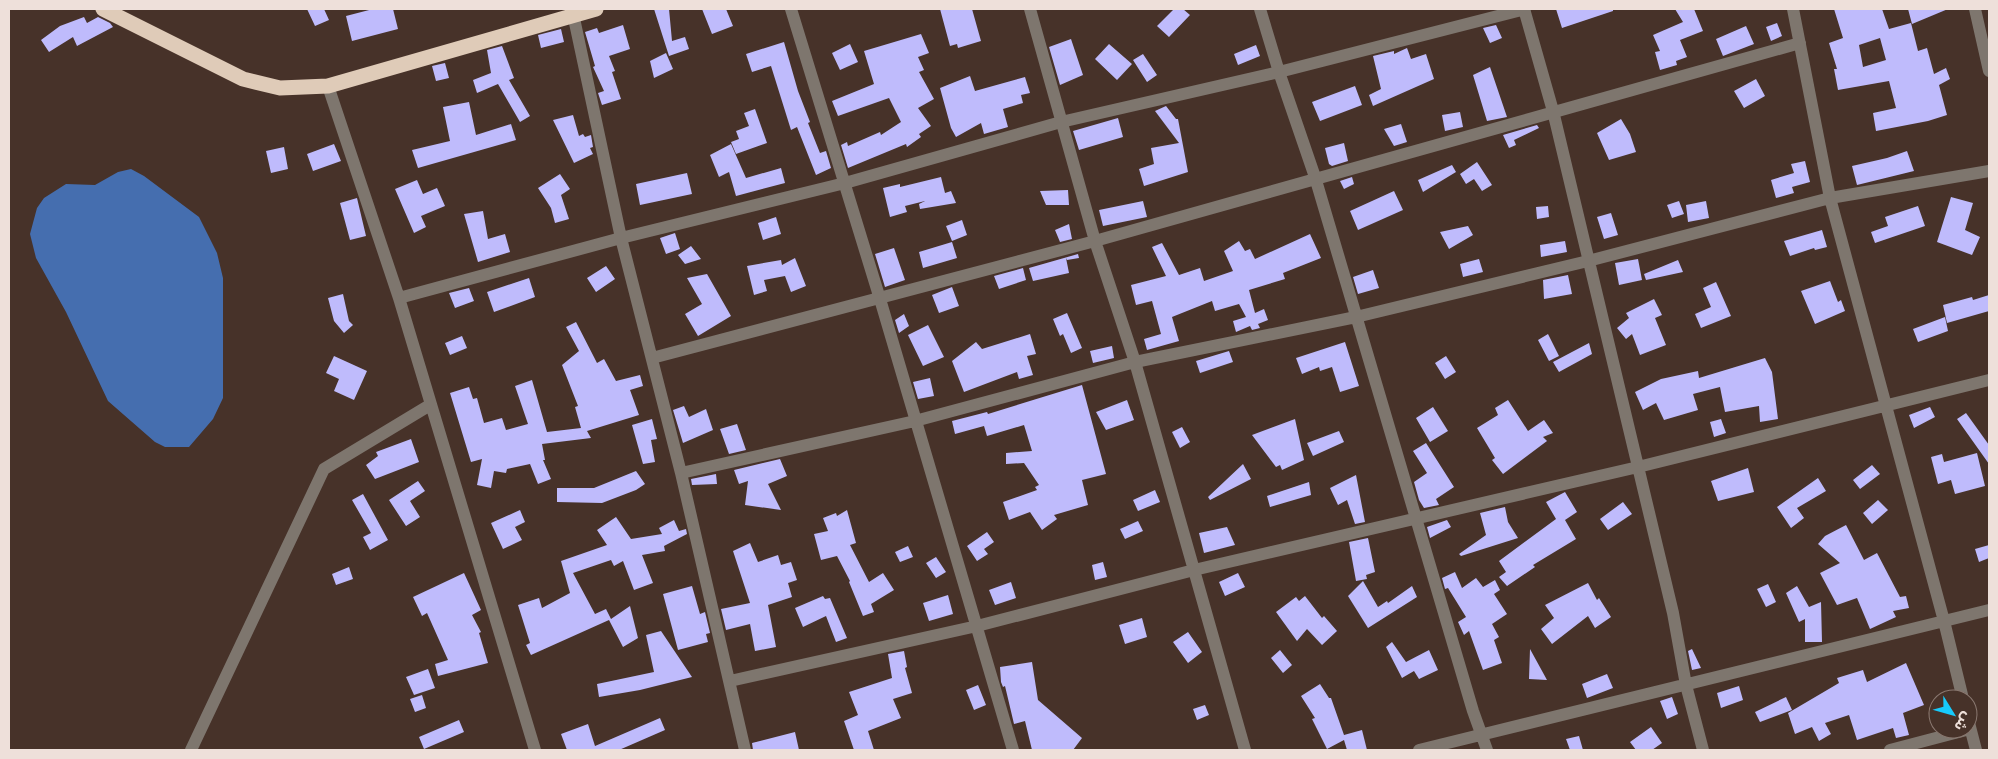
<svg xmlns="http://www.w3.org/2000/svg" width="1998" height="759" font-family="Signika,'Noto Sans Arabic',sans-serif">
  <rect width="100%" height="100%" fill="#473229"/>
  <!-- water -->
  <path fill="#456eaf" d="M131,169L144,176L199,217L217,253L223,278V398L213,419L189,447H165L155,442L108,401L66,312L36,258L30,234L37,208L44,198L66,184L95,185L118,172Z"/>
  <!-- building -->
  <path fill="#bfbbfc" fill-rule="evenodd" d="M307,9H324L329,20L315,26Z
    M373,9H393L398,29L352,41L346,16Z
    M654,9H669L672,41L685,37L689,49L669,56Z
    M702,9H726L733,26L712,34Z
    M940,9H972L981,41L958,48L957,44L950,46Z
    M1174,9H1183L1190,15L1169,37L1157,26Z
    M1556,9H1613V11L1562,28Z
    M1675,9H1694L1703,31L1680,40L1687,57L1676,61L1677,65L1660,70L1655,52L1660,51L1653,35L1683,22Z
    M1834,9H1882L1889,29L1911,23L1918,51L1927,48L1934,74L1946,68L1950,79L1939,85L1947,115L1928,121L1876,131L1873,113L1896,108L1889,81L1838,90L1834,69H1837L1829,43L1843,38ZM1880,38L1886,60L1863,67L1859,45Z
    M1908,9H1948L1912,24Z
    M84,17L87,23L98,17L110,23L113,27L77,46L73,37L49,52L41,40L60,26Z
    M1777,23L1782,36L1771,41L1766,27Z
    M623,25L630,49L609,56L615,71L612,72L621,99L602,105L598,93L604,91L593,67L595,66L585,32L597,28L599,33Z
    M1496,25L1502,38L1490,43L1483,28Z
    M1746,26L1754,44L1723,56L1716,39Z
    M561,29L564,42L541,48L538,35Z
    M921,34L929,53L918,57L924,70L919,72L934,99L918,108L931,126L919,134L921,137L907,147L906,144L848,168L841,145L847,142L848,146L880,132L881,135L901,122L889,98L838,116L832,101L874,84L864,51Z
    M1071,39L1083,75L1060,85L1049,47Z
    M784,42L798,91L810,122L808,123L820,153L826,151L831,168L816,175L797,127L791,130L771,66L752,72L746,54Z
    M850,44L858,62L840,70L832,53Z
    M1109,44L1132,64L1117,80L1095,59Z
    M1256,45L1260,56L1238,65L1234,54Z
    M502,46L514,78L509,80L530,116L520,122L498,84L477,93L473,80L491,73L487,50Z
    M1407,48L1411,59L1426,54L1434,79L1373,106L1369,95L1381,89L1373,56L1394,51V54Z
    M666,53L673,69L654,78L650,61Z
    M1143,54L1157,75L1147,82L1133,60Z
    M445,63L449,78L436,81L432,66Z
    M1490,67L1507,117L1487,121L1473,75Z
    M970,76L975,91L1025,77L1030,93L1021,95L1023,103L1003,109L1008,127L984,134L981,123L956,137L951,128L940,88Z
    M1756,79L1765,96L1744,108L1734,91Z
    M1355,86L1362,105L1320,121L1312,102Z
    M469,102L476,135L511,124L516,140L418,168L412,150L450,141L443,107Z
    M1166,106L1176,119H1178L1188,172L1144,186L1139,169L1154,164L1151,148L1179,143L1155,111Z
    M755,109L767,143L736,154L731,142L739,139L736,131L749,126L744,113Z
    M1460,112L1463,127L1445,131L1442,115Z
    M573,115L579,136L583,134L585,137L591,135L593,147L590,148L593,154L574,163L553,120Z
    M1118,118L1123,137L1079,150L1073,131Z
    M1621,119L1630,134L1636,152L1609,160L1597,133Z
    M1401,124L1407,142L1394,146L1384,129Z
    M1537,125L1539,128L1514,140L1516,145L1509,148L1503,135Z
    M1344,143L1348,161L1332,166L1329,164L1325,148Z
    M334,144L341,161L313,171L307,154Z
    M731,144L746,178L781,168L785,183L736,196L729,172L719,177L710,155Z
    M284,147L288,169L271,173L266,151Z
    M1907,151L1914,171L1857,185L1852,166L1887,158Z
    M1805,161L1810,182L1792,187L1794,193L1776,198L1771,180L1794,173L1791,164Z
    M1477,162L1492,185L1482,191L1474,179L1466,184L1460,174Z
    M1452,165L1456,172L1423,192L1418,180Z
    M687,173L692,194L640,205L636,184Z
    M560,174L570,189L561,195L569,219L555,223L551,208L538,188Z
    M941,177L945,193L951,191L956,203L920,209L919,204L925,201L905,206L907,212L890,217L883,188L900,184V187Z
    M1352,177L1354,184L1344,189L1340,181Z
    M417,180L423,194L437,188L445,206L421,216L426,227L414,233L395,189Z
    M1068,190L1069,205H1046L1040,191Z
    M1394,191L1403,210L1358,230L1350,211Z
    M1951,197L1973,203L1965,230L1980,237L1972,255L1937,242Z
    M357,198L366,236L350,240L340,203Z
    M1143,201L1147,217L1103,226L1099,210Z
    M1679,201L1684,214L1672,218L1667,205Z
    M1706,201L1709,218L1688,222L1686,205Z
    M1548,206L1549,217L1537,219L1536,207Z
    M1918,206L1925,226L1875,243L1871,232L1888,226L1885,217Z
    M483,211L488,239L505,234L510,252L478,262L464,214Z
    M1611,213L1618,235L1604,239L1597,217Z
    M776,217L781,234L763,240L758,223Z
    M962,220L967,235L952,241L946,226Z
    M1069,224L1072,239L1060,242L1055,230Z
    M1468,226L1473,235L1449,249L1440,232Z
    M1822,230L1827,247L1815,250L1814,248L1790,256L1784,241Z
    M675,233L680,249L666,254L660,238Z
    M1310,234L1321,258L1283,273L1285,279L1249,290L1255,313L1264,309L1268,320L1258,324L1260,328L1252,330L1250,326L1236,332L1233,321L1246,317L1239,304L1215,311L1212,301L1172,317L1179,341L1147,350L1144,339L1161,334L1152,301L1136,305L1131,285L1166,276L1152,247L1162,243L1179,275L1200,268L1204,281L1233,271L1224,251L1239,241L1245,251L1250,249L1255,259Z
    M1565,241L1567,252L1541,257L1540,245Z
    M952,242L957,258L923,268L919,252Z
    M691,246L701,259L685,264L678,255Z
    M894,248L905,280L885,287L875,254Z
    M1078,254L1079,258L1067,260L1066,258L1069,273L1033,281L1029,268Z
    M795,258L806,286L791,292L785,276L764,280L767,291L754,295L747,266L781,260L782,265Z
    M1479,259L1483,272L1463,277L1460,264Z
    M1638,259L1642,280L1619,285L1615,263Z
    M1678,260L1683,272L1646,280L1644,274Z
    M606,266L615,279L596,292L587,278Z
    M1023,268L1026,280L999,289L994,276Z
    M1373,270L1379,288L1358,294L1353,277Z
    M707,274L731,316L698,336L685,314L702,304L687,278Z
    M1568,275L1572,294L1544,299L1543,280Z
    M529,278L535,297L494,312L487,292Z
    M1830,281L1838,302L1841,300L1845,311L1815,324L1801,291Z
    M1716,282L1731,316L1701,328L1695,314L1711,307L1703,288Z
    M952,287L959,306L939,313L932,295Z
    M469,288L474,301L455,308L449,293Z
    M343,294L349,321L353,325L344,333L334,321L328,298Z
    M1989,295V311L1947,323L1943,305L1972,297L1973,300Z
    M1654,299L1662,315L1655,318L1666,345L1640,355L1632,334L1626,339L1617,328L1629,318L1626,313Z
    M1067,313L1082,348L1071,353L1063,334L1060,336L1053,319Z
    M904,314L909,326L899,333L895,320Z
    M1945,317L1948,331L1918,342L1913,329Z
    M576,322L597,363L604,359L616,381L640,375L643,386L630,390L639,415L587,431L591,438L542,444L545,460H543L551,479L538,484L530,464L507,469L506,473L494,471L491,488L477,485L482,459L471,462L450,393L469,387L473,399L477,398L484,423L502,418L506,430L528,424L515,386L532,380L547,432L581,428L575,407L578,406L562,365L579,351L566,327Z
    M928,325L944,357L923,366L908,335Z
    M1030,334L1036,354L1027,356L1033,375L1019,379L1017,372L964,392L952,361L976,342L982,349Z
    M1548,334L1559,356L1549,361L1538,340Z
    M462,336L467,348L450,355L445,343Z
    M1345,342L1359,386L1340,392L1332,367L1320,371L1319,367L1302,374L1296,358Z
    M1589,343L1592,354L1559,372L1553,362Z
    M1112,346L1114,358L1093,363L1090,351Z
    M1229,351L1233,362L1200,373L1196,361Z
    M334,356L367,371L354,400L334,391L339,379L326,373Z
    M1446,356L1456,372L1445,379L1435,363Z
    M1765,358L1772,372L1778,419L1760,422L1759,406L1725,412L1720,387L1693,394L1698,410L1664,420L1656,403L1643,410L1635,392L1661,379L1698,371L1699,378Z
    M930,378L934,396L918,399L913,382Z
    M1082,385L1106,474L1082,480L1088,505L1054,515L1057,519L1042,530L1030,512L1009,520L1003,502L1037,490L1035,487L1039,485L1024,463L1006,464V453L1032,451L1024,425L987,436L984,426L955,434L952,421L987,412L988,414Z
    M1127,400L1134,420L1106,430L1096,412Z
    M1508,400L1528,431L1544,420L1553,433L1543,437L1547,441L1503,474L1492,460L1495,458L1477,428L1498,415L1495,408Z
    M684,406L689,417L706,409L713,430L683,443L673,410Z
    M1433,407L1448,431L1430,442L1416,418Z
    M1930,407L1935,417L1914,428L1909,415Z
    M1966,413L1989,445V464L1957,419Z
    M652,419L657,439L651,440L655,462L643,464L632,425Z
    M1295,419L1304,460L1282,470L1280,465L1276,467L1252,435Z
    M1721,419L1726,433L1714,437L1710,422Z
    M737,424L746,450L729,454L720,429Z
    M1182,427L1190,442L1180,448L1172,432Z
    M1339,431L1344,442L1313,456L1307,443Z
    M411,439L419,462L375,479L366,465L378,456L376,452Z
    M1426,443L1454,487L1436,499L1439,505L1424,508L1419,500L1414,482L1427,473L1413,451Z
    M1977,453L1985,486L1955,494L1951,480L1938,484L1931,457L1942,454L1944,462Z
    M780,459L787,476L768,484L781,510L745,505L748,481L739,484L734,470Z
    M1243,464L1251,479L1210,500L1208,497Z
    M1872,465L1880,474L1860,489L1853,480Z
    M1748,468L1754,492L1718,501L1711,481Z
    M636,471L645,484L636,490L602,503L557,502V488H594Z
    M716,474L717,484L692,485L691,479Z
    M1356,475L1365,522L1355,524L1347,500L1338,505L1330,488Z
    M1818,478L1826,491L1797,508L1804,518L1791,528L1777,507Z
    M418,481L425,491L410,501L420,517L406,526L389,500Z
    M1309,482L1311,495L1270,507L1267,496Z
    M1155,490L1160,502L1138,511L1133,500Z
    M1565,492L1577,512L1565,520L1576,539L1533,565L1535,567L1507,586L1499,577L1506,572L1499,561L1556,519L1546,502Z
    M363,494L388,540L370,550L363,537L371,533L352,500Z
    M1878,500L1888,510L1872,524L1863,513Z
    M1623,502L1632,514L1608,530L1600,519Z
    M1505,507L1508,522L1518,538L1461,556L1459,554L1486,535L1480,513Z
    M520,510L525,522L515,527L522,540L503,549L491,523Z
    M847,510L856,543L850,545L869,582L883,573L894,590L871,604L874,612L863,616L849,582L850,581L837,556L821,560L814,534L828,531L823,518L836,513L837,516Z
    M616,517L631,539L662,534L659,528L674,520L679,531L686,529L687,534L664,546L665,551L642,555L653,583L634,590L623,561L614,566L611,560L573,573L595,614L606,609L611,619L630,606L638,638L623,647L609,620L531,655L526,645L530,643L518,605L539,598L542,608L570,593L561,561L607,545L597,530Z
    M1447,520L1451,527L1430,538L1427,527Z
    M1138,521L1143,531L1125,539L1120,529Z
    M1846,525L1864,560L1877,553L1900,597L1906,596L1909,608L1893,611L1896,617L1870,629L1857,598L1837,605L1820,573L1840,563L1818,544L1825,536Z
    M1227,527L1235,545L1204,553L1199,533Z
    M987,532L994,542L984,549L988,554L977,561L967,546Z
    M1368,538L1375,572L1366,575L1367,579L1356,581L1349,542Z
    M750,543L758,562L778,555L781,565L791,562L797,580L788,583L792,597L768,605L776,647L755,651L750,624L726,630L721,609L750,603L733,551Z
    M1989,545V558L1979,562L1975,549Z
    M908,546L913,557L900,562L895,552Z
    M936,557L946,572L936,578L926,563Z
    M1103,562L1107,577L1095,580L1092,565Z
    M349,567L353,579L336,585L332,574Z
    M1455,572L1462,588L1476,578L1483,587L1495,580L1500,590L1494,594L1507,614L1492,624L1499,637L1494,640L1502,663L1483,670L1469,631L1464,635L1458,622L1466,617L1448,588L1445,589L1442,578Z
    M464,573L481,610L472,615L481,632L479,633L488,663L438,676L435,664L448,660L427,613L422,616L413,597Z
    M1238,573L1245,587L1225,596L1219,582Z
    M1363,581L1378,607L1387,601L1388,603L1412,586L1417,597L1368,628L1348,596Z
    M1011,582L1016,598L995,605L989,590Z
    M1588,583L1597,600L1599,598L1611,617L1595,628L1588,616L1552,644L1541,629L1554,618L1545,605Z
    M1768,584L1776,602L1766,607L1757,589Z
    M692,586L700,614L705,612L710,633L706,634L708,642L678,650L663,594Z
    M1797,586L1809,607L1821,602L1822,642H1805V619L1799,622L1786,593Z
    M948,595L953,614L929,621L923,603Z
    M823,596L825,599L830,598L847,638L836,642L826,616L803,627L795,608Z
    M1305,596L1322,618L1324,616L1337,631L1322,645L1307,629L1297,641L1276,612L1296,597L1299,601Z
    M1142,618L1147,637L1125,644L1119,625Z
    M661,631L692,677L640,690L599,697L597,684L654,672L646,635Z
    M1188,632L1202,652L1188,663L1173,642Z
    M1392,642L1406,662L1429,650L1438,670L1419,679L1414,671L1402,678L1386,647Z
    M1530,649L1547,680L1529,679Z
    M1692,649L1701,668L1692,670L1688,651Z
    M1280,650L1292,665L1283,673L1271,658Z
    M904,651L907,667L905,668L912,693L893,699L901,718L868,731L874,750H854L844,721L858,715L849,692L892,678L888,654Z
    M1032,662L1038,700L1082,738L1073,750H1032L1025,721L1014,724L1005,686L1003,687L1001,682L1000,667Z
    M1906,663L1924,705L1903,713L1909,735L1896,738L1893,728L1857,740L1849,715L1825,723L1831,734L1819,741L1812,727L1795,734L1788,713L1839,683L1837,678L1863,670L1867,682Z
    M428,669L435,688L414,695L406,677Z
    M1607,674L1613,688L1587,698L1582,684Z
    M1320,684L1329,698H1331L1344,735L1362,730L1367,750H1347L1344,740L1327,749L1312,719L1315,718L1301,696Z
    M978,685L986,705L974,710L966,690Z
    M1739,686L1743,700L1721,708L1717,693Z
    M422,695L426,708L415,712L410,699Z
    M1672,697L1678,714L1667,719L1660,701Z
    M1786,697L1792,710L1760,722L1755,712Z
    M1205,705L1209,715L1197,720L1193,709Z
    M660,718L665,730L619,750H567L561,734L588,724L595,746Z
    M459,720L464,732L424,749L419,737Z
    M1651,727L1662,743L1652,750H1636L1630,742Z
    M795,732L799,750H753L752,743Z
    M1579,736L1583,750H1570L1566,739Z"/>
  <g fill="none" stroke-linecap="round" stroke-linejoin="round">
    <!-- minor -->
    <path stroke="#7e766e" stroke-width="12" d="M572,9L621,238L681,473L745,750
      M791,9L880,299L1013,750
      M1030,9L1095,241L1135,362L1245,750
      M1260,9L1279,72L1315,177L1473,711L1487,750
      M1524,9L1553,111L1673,613L1686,685L1703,750
      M1793,9L1830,198L1944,621L1963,699
      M1975,9L1989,71
      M328,86L399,298L535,750
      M399,298L621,238L845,183L1061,122L1279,72L1525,9
      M652,358L1095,241L1800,43
      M681,473L915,421L1135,362L1356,317L1588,261L1830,198L1989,171
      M730,681L977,626L1194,570L1638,467L1989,380
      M1968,719L1976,750
      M191,750L324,469L430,405
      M1419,750L1989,610
      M1890,750L1970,729"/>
    <!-- highway -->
    <path stroke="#dfcbb8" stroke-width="15" d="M103,9L243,79L280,88L328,86L596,9"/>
  </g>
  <!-- border -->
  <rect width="1998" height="759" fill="none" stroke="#eee0da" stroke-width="20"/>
  <!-- north arrow -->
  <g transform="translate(1953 714) rotate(127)"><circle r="24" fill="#473229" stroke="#8a7870"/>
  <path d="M0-4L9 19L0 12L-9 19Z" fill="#17cafb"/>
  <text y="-8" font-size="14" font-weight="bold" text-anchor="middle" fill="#eee0da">ش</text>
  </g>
</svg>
